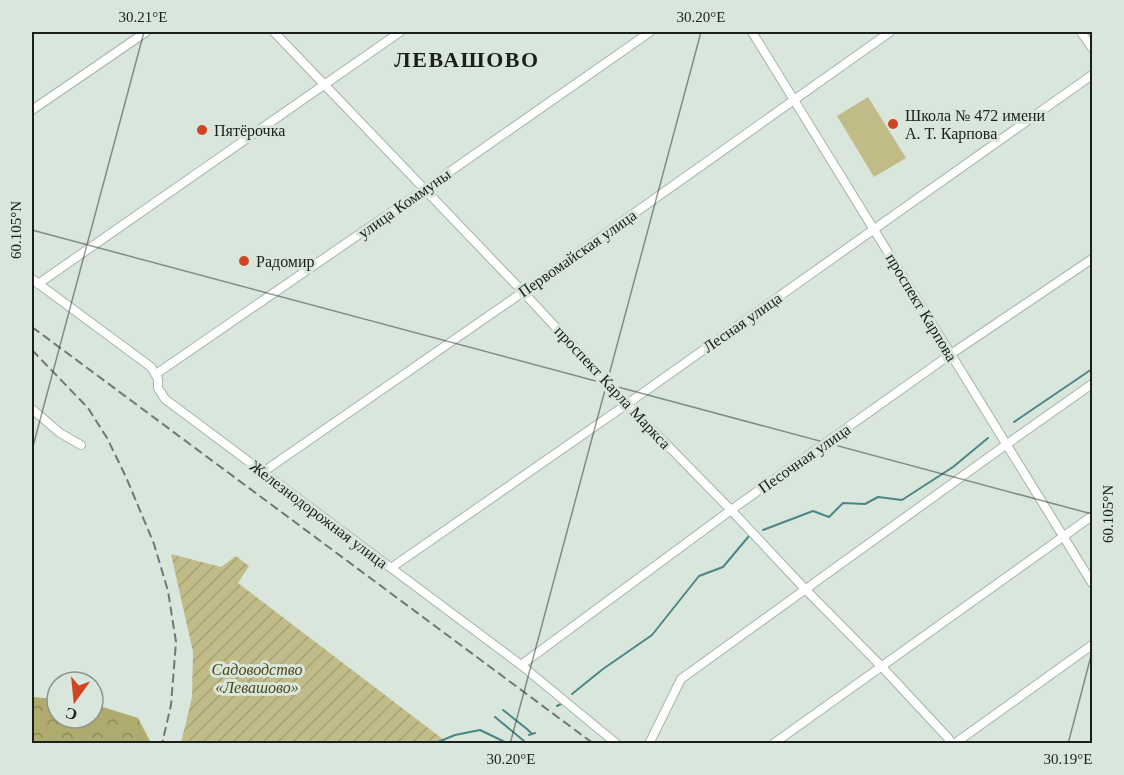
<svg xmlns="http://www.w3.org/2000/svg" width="1124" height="775" font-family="'Times New Roman',serif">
  <defs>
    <pattern id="forest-crowns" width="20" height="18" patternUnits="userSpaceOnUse" patternTransform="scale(1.5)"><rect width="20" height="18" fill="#afaa6d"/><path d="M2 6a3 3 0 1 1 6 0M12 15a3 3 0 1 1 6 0" fill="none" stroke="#8e8a59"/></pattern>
    <pattern id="garden-furrows" width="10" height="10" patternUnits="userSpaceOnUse" patternTransform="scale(1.5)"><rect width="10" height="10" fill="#c1bc87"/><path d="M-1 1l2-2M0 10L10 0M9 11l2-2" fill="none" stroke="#a5a174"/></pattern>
  </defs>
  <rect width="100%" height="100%" fill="#d9e6db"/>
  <!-- forest -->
  <path fill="url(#forest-crowns)" d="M32,697L57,699V718H93V704L138,718L151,743H32Z"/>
  <!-- garden -->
  <path fill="url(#garden-furrows)" d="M171,554L221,567L236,556L249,566L238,583L448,743H181L192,697L193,652Z"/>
  <!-- pitch -->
  <path fill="#c1bc87" d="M868,97L906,158L874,177L837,116Z"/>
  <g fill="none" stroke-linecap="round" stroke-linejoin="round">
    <!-- stream -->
    <path stroke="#4b8786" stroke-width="2" d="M1014,422L1092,369
      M763,530L813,511L829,517L843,503L865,504L878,497L902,500L953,467L988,438
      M572,694L603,669L652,635L699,576L723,567L749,536
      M557,706L561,704
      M503,710L527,729L531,733
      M495,717L524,741
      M529,735L535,733
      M522,742L524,744
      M433,744L455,735L480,730L509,744"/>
    <defs>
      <path id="minor" d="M274,32L523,292L627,404L731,510L806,590L882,667L949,739L951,744
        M752,32L1092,583
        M1081,32L1092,48
        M32,110L146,32
        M32,279L151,367L158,379V388L165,399L521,665L617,744
        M38,284L400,32
        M156,374L425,189L650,32
        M32,409L60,433L81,445
        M263,472L523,292L890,32
        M391,568L627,404L1092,75
        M521,665L731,510L951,354L1092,259
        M649,744L681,679L1007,444L1092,384
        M773,744L1092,516
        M954,744L1092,645"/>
    </defs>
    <!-- minor casing -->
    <use href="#minor" stroke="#a7b3a9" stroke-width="10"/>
    <!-- minor -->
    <use href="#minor" stroke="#fff" stroke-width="8"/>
    <!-- rail -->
    <path stroke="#6f7871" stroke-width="2" stroke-dasharray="9 4.5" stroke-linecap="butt" d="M32,327L594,744
      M32,350L88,408L107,438L126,477L154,544L168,591L176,642L171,705L162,744"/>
  </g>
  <!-- ticks -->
  <path fill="none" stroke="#1a1f1b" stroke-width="1.5" stroke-opacity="0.45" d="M32,230L1092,514M32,450L144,32M510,744L701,32M1068,744L1092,652"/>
  <!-- markers -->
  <g fill="#cf4524" stroke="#d9e6db" stroke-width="2">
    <circle cx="893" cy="124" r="6"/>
    <circle cx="202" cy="130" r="6"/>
    <circle cx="244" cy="261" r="6"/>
  </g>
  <g text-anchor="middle" stroke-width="6" stroke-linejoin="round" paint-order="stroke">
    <!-- poi labels -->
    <g font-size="16" fill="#1a1f1b" stroke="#d9e6db" text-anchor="start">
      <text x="905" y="121">Школа № 472 имени<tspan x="905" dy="18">А. Т. Карпова</tspan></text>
      <text x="214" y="136">Пятёрочка</text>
      <text x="256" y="267">Радомир</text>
    </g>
    <!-- street labels -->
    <g font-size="16" fill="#1a1f1b" stroke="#d9e6db">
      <text transform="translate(404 203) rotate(-35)" y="6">улица Коммуны</text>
      <text transform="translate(577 253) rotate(-35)" y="6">Первомайская улица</text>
      <text transform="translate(922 307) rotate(59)" y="6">проспект Карпова</text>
      <text transform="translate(742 322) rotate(-35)" y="6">Лесная улица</text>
      <text transform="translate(613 387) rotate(47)" y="6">проспект Карла Маркса</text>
      <text transform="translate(804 458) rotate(-35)" y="6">Песочная улица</text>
      <text transform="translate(319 514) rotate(37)" y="6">Железнодорожная улица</text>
    </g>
    <!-- park labels -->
    <g font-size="16" font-style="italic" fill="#4c4818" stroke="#d9e6db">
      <text x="257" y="675">Садоводство<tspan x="257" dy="18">«Левашово»</tspan></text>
    </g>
    <!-- district labels -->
    <g font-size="22" font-weight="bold" letter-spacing="1.5" fill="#1a1f1b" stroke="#d9e6db">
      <text x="467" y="67">ЛЕВАШОВО</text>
    </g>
  </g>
  <!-- border -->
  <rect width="1124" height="775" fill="none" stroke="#d9e6db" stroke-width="66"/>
  <!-- north arrow -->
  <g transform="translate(75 700) rotate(195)"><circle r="28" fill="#d9e6db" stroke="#8d968e" stroke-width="1.5"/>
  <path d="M0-4.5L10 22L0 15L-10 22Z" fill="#cf4524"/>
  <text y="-9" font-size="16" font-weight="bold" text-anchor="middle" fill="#1a1f1b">С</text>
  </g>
  <rect x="33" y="33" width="1058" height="709" fill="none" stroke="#1a1f1b" stroke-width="2"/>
  <g font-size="15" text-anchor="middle" fill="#1a1f1b">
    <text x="143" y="22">30.21°E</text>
    <text x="701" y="22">30.20°E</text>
    <text transform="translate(16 230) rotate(-90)" y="5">60.105°N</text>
    <text transform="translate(1108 514) rotate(-90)" y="5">60.105°N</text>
    <text x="511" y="764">30.20°E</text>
    <text x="1068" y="764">30.19°E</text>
  </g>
</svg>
